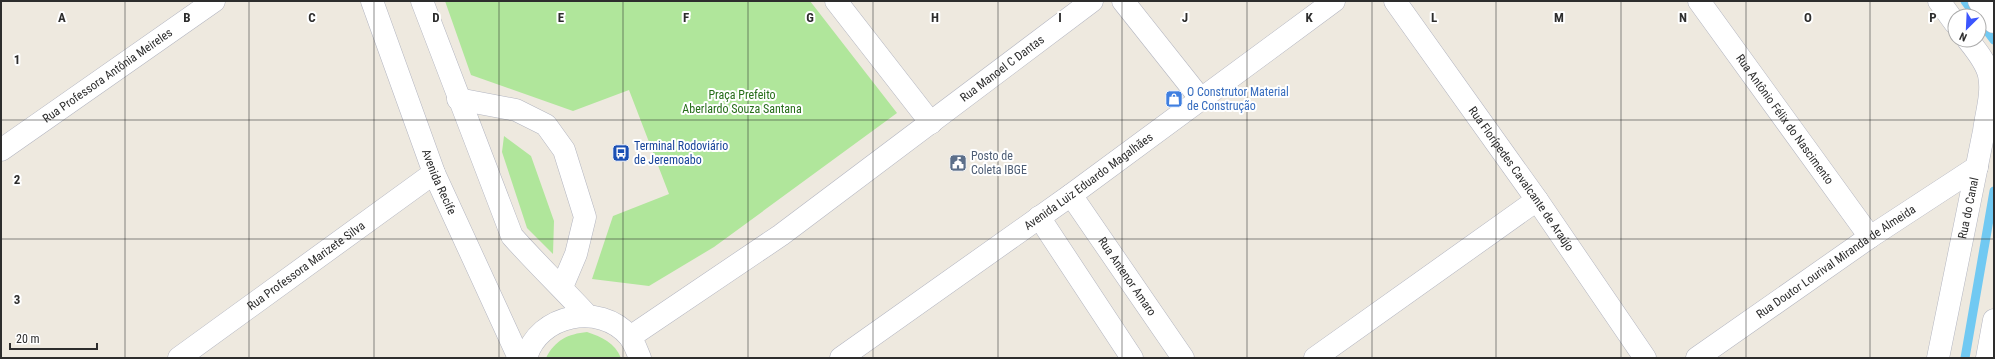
<svg xmlns="http://www.w3.org/2000/svg" width="1995" height="359" font-family="'Roboto Condensed',sans-serif">
  <rect width="100%" height="100%" fill="#eee9df"/>
  <!-- green -->
  <path fill="#b0e69b" d="M445,1H810L897,113L714,247L649,286L592,279L613,216L669,194L629,90L573,111L471,75Z
    M504,136L531,156L554,221L553,254L527,228L502,152Z
    M587,332C602,337 615,343 621,358H546C555,340 568,334 587,332Z"/>
  <g fill="none" stroke-linecap="round" stroke-linejoin="round">
    <!-- stream -->
    <path stroke="#71c9f2" stroke-width="9" d="M1965,1L1976,16
      M1979,20L1994,40
      M1965,358L1994,191"/>
    <defs>
      <g id="minor">
        <path id="s1" d="M372,1L434,173L519,358"/>
        <path d="M422,1L512,236C536,263 562,288 587,315"/>
        <path d="M836,1L931,123"/>
        <path d="M1123,1L1200,98"/>
        <path id="s2" d="M1395,1L1537,200L1645,358"/>
        <path id="s3" d="M1699,1L1870,237"/>
        <path d="M1939,1L1955,23"/>
        <path d="M1979,1L1994,22"/>
        <path d="M458,99L516,110L546,125L564,150L585,217L576,254L562,287"/>
        <path id="s4" d="M1,150L214,1"/>
        <path id="s5" d="M1071,195L1183,358"/>
        <path d="M1039,217L1132,358"/>
        <path id="s6" d="M630,337L781,235L1092,1"/>
        <path id="s7" d="M179,358L434,173"/>
        <path d="M526,358C538,314 600,302 629,336C634,342 637,351 640,358"/>
        <path id="s8" d="M841,358L1071,195L1334,1"/>
        <path d="M1315,358L1537,200"/>
        <path id="s9" d="M1697,358L1870,237L1977,167"/>
        <path id="s10" d="M1938,358L1984,131C1986,114 1993,93 1989,75C1986,62 1976,50 1968,40"/>
        <path d="M1987,358L1994,320"/>
      </g>
    </defs>
    <!-- minor casing -->
    <use href="#minor" stroke="#b3b5c0" stroke-width="23"/>
    <!-- minor -->
    <use href="#minor" stroke="#fff" stroke-width="22"/>
  </g>
  <!-- grid -->
  <path fill="none" stroke="#2d2d2d" stroke-width="1" stroke-opacity="0.55" d="M125,1V358M249,1V358M374,1V358M499,1V358M623,1V358M748,1V358M873,1V358M998,1V358M1122,1V358M1247,1V358M1372,1V358M1496,1V358M1621,1V358M1746,1V358M1870,1V358M1,120H1994M1,239H1994"/>
  <!-- icons -->
  <defs>
    <symbol id="shop-square" viewBox="-11 -11 22 22"><rect x="-9" y="-9" width="18" height="18" rx="4" fill="#3f7fe0" stroke="#fff"/><path d="M-5-2.5h2.3a2.7 3.5 0 0 1 5.4 0H5L5.5 6h-11ZM-1.5-2.5h3a1.5 2.3 0 0 0-3 0Z" fill="#fff"/></symbol>
    <symbol id="bus-square" viewBox="-11 -11 22 22"><rect x="-9" y="-9" width="18" height="18" rx="4" fill="#1a4fb4" stroke="#fff"/><path d="M-5-6H5V4H4V6H2V4H-2V6H-4V4H-5ZM-3.5-4V0h7V-4ZM-3.5 1.2v1.5H-2V1.2ZM2 1.2v1.5H3.5V1.2Z" fill="#fff"/></symbol>
    <symbol id="civic-square" viewBox="-11 -11 22 22"><rect x="-9" y="-9" width="18" height="18" rx="4" fill="#5c6f8a" stroke="#fff"/><path d="M-.6-6.5H3V-4.5H.6V-3L4-1V1h2V6H-6V1h2V-1L-.6-3ZM-1.2 2.5V6h2.4V2.5Z" fill="#fff"/></symbol>
  </defs>
  <g fill-rule="evenodd">
    <use href="#shop-square" x="1164" y="89" width="20" height="20"/>
    <use href="#bus-square" x="611" y="143" width="20" height="20"/>
    <use href="#civic-square" x="948" y="153" width="20" height="20"/>
  </g>
  <g text-anchor="middle" stroke-width="4" stroke-linejoin="round" paint-order="stroke">
    <!-- street labels -->
    <g font-size="12" fill="#2d2d2d" stroke="#fff">
      <text dy="4" stroke="none"><textPath href="#s6" startOffset="459">Rua Manoel C Dantas</textPath></text>
      <text dy="4" stroke="none"><textPath href="#s4" startOffset="130">Rua Professora Antônia Meireles</textPath></text>
      <text dy="4" stroke="none"><textPath href="#s3" startOffset="146">Rua Antônio Félix do Nascimento</textPath></text>
      <text dy="4" stroke="none"><textPath href="#s2" startOffset="218">Rua Florípedes Cavalcante de Araújo</textPath></text>
      <text dy="4" stroke="none"><textPath href="#s8" startOffset="304">Avenida Luiz Eduardo Magalhães</textPath></text>
      <text dy="4" stroke="none"><textPath href="#s1" startOffset="193">Avenida Recife</textPath></text>
      <text dy="4" stroke="none"><textPath href="#s10" startOffset="153">Rua do Canal</textPath></text>
      <text dy="4" stroke="none"><textPath href="#s9" startOffset="169">Rua Doutor Lourival Miranda de Almeida</textPath></text>
      <text dy="4" stroke="none"><textPath href="#s7" startOffset="157">Rua Professora Marizete Silva</textPath></text>
      <text dy="4" stroke="none"><textPath href="#s5" startOffset="99">Rua Antenor Amaro</textPath></text>
    </g>
    <!-- shop labels -->
    <g font-size="12" fill="#366cbe" stroke="#fff" text-anchor="start">
      <text x="1187" y="96">O Construtor Material<tspan x="1187" dy="14">de Construção</tspan></text>
    </g>
    <!-- park labels -->
    <g font-size="12" fill="#266d19" stroke="#fff">
      <text x="742" y="99">Praça Prefeito<tspan x="742" dy="14">Aberlardo Souza Santana</tspan></text>
    </g>
    <!-- transit labels -->
    <g font-size="12" fill="#164399" stroke="#fff" text-anchor="start">
      <text x="634" y="150">Terminal Rodoviário<tspan x="634" dy="14">de Jeremoabo</tspan></text>
    </g>
    <!-- service labels -->
    <g font-size="12" fill="#4e5e75" stroke="#fff" text-anchor="start">
      <text x="971" y="160">Posto de<tspan x="971" dy="14">Coleta IBGE</tspan></text>
    </g>
  </g>
  <g font-size="13" text-anchor="middle" font-weight="bold" fill="#2d2d2d" stroke="#fff" stroke-width="4" stroke-linejoin="round" paint-order="stroke">
    <text x="62" y="22">A</text>
    <text x="187" y="22">B</text>
    <text x="312" y="22">C</text>
    <text x="436" y="22">D</text>
    <text x="561" y="22">E</text>
    <text x="686" y="22">F</text>
    <text x="810" y="22">G</text>
    <text x="935" y="22">H</text>
    <text x="1060" y="22">I</text>
    <text x="1185" y="22">J</text>
    <text x="1309" y="22">K</text>
    <text x="1434" y="22">L</text>
    <text x="1559" y="22">M</text>
    <text x="1683" y="22">N</text>
    <text x="1808" y="22">O</text>
    <text x="1933" y="22">P</text>
    <text x="17" y="64">1</text>
    <text x="17" y="184">2</text>
    <text x="17" y="304">3</text>
  </g>
  <!-- border -->
  <rect width="1995" height="359" fill="none" stroke="#2d2d2d" stroke-width="4"/>
  <!-- north arrow -->
  <g transform="translate(1967 28) rotate(204)"><circle r="19" fill="#ffffff" stroke="#ababab"/>
  <path d="M0-3L7 15L0 10L-7 15Z" fill="#3c56fe"/>
  <text y="-6" font-size="11" font-weight="bold" text-anchor="middle" fill="#2d2d2d">N</text>
  </g>
  <!-- scale -->
  <path d="M10 343v6h87v-6" fill="none" stroke="#2d2d2d" stroke-width="2"/>
  <text x="16" y="343" font-size="12" fill="#2d2d2d" stroke="#ffffff" stroke-width="3" paint-order="stroke">20 m</text>
</svg>
